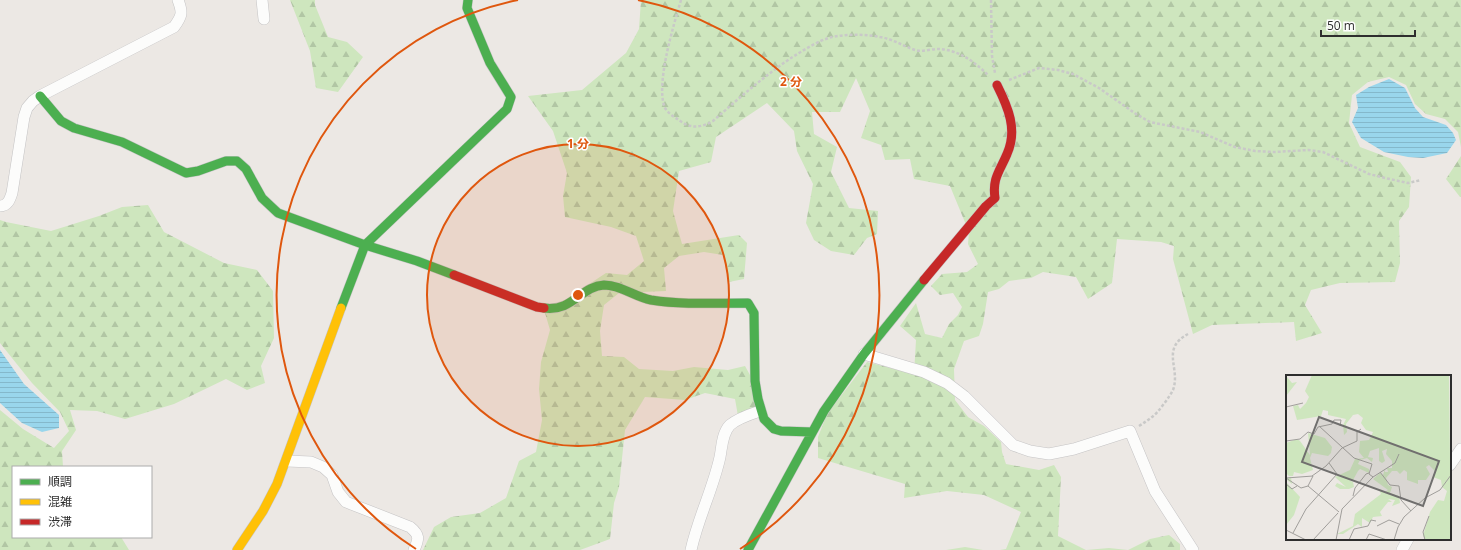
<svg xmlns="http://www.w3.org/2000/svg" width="1461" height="550" font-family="'Open Sans','Noto Sans JP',sans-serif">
  <defs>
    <pattern id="forest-firs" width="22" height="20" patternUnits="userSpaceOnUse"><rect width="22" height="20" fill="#cee6be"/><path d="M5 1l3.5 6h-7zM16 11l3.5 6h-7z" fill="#b1c6a4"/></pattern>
    <pattern id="water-rules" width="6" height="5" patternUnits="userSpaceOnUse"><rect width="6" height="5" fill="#99d6ec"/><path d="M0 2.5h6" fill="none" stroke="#84b8cb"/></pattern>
  </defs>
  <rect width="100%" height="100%" fill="#ece8e4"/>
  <!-- forest -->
  <path fill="url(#forest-firs)" d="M290,0H315V5L328,37L347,42L363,57L338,92L316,88L310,51Z
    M641,0H1461V147L1458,132L1445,119L1426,114L1415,104L1406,85L1389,77L1368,82L1352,95L1349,123L1360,147L1400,162L1411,177L1409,207L1399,221L1400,263L1395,282L1340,283L1311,290L1305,305L1322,333L1296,341L1294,322L1212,325L1193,334L1173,259L1174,246L1161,242L1117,239L1112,283L1088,299L1076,277L1043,272L1031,278L1009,281L999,289L988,292L983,324L979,336L964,341L954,369L955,400L968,417L984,426L1001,442L1002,452L1006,464L1039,470L1054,465L1061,477L1058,536L1086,550L1109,548L1128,550L1150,539L1169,535L1180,544V550H1000L1006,549L1021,512L984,495L947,491L904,498L905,484L818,458V437L827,414L867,362L914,374L916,340L900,326L916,303L925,334L942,338L949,324L958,315L962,307L953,293L940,295L931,286L942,274L967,272L978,264L968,244L969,232L950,186L914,179L910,159L885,160L881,145L861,138L870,111L856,78L840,112H812L814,134L837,147L831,172L849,208L878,211L877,234L867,238L854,255L831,251L814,240L806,223L813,184L797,151L794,131L767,103L716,137L711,162L679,171L673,211L682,244L739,235L747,243L744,279L729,282L723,255L704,252L679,256L664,268L666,291L619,293L604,305L600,331L602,356L624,357L639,369L673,371L694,367L728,370L745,366L750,375L757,408L738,416L735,399L705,393L685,400L645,397L625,430L619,487L614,503L610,539L580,550H423L434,527L451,517L480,513L506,498L519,461L536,452L542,420L539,389L541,362L550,330L545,313L606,273L627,275L644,261L636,236L611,227L565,217L563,196L567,173L553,131L528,96L582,90L626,53L639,29Z
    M1461,156V197H1460L1446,179Z
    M148,205L164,232L224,263L257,270L273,291L274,338L261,366L265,383L247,390L226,379L174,404L125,419L97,411L70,410L76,430L62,451L63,467H13V537H121L129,550H0V410L23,429L54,448L69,431L60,412L32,383L0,343V220L6,222L51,231L99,216L122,207Z
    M965,547L983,550H946Z"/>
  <!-- water -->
  <path fill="url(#water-rules)" d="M1389,79L1405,88L1415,108L1423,117L1446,125L1453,133L1456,140L1447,153L1423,158L1408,157L1384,152L1361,138L1352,122L1358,108L1356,95L1369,87Z
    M0,350L24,384L59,415V428L42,432L22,423L0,403Z"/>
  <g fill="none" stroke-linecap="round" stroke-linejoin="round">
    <defs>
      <path id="street" d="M262,0L264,19
        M0,206C8,206 10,199 12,193L24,117L27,108L33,101L40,96L174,27C182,16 183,13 178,0
        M864,354L924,372L947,383L964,396L1013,445L1030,451L1049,454L1074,449L1130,431L1155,491L1193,550
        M287,461L311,462L323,467L332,475L338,492L346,502L410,527C420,535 419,539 414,550
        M1450,465L1461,449
        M691,550C698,518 713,489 720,457C722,447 722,433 730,425C738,418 751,414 760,411
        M1402,550L1408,539"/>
      <path id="fast" d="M40,96L61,121L74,128L122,142L186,173L198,171L226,161H237L246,169L262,198L278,213L365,245L417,261L454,275
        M341,308L365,245L507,109L511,97L490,63L467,8L468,0
        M544,308C573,312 581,286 604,285C621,285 635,297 651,300C683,305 716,303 748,303L754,313L755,381L758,399L764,419L774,429L781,431L812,432
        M748,550L824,411L864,354L924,280"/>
      <path id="slow" d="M237,550L263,511L277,484L341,308"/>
      <path id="jam" d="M454,275L537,307L544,308
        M924,280L986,206L995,198C992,178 1000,171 1007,154C1018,130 1008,107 997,85"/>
    </defs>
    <!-- street casing -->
    <use href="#street" stroke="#c5c4c5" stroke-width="12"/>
    <!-- fast casing -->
    <use href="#fast" stroke="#c5c4c5" stroke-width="10"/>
    <!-- slow casing -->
    <use href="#slow" stroke="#c5c4c5" stroke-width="10"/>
    <!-- jam casing -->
    <use href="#jam" stroke="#c5c4c5" stroke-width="10"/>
    <!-- path -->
    <path stroke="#c9c9c8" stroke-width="2.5" stroke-dasharray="3 2" stroke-linecap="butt" d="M681,0C674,24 655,85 665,108C668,113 674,117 679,120C690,129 701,128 713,121C738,99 763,77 791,58C804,50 817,41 832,37C848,34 864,34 880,37C893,39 903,46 915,50C922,52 931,49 939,49C959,50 975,62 989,76
      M991,0L992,56L995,73
      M1009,80L1039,68L1058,70L1073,74L1099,88L1136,114L1150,122L1200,132L1235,147L1255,151L1275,152L1308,150L1323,152L1369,174L1385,178L1408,183L1421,180
      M1139,426C1144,423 1148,420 1152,417C1158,413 1170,396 1173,390C1181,368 1160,349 1188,334"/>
    <!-- street -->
    <use href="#street" stroke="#fcfcfb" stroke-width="11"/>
    <!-- fast -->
    <use href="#fast" stroke="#4caf50" stroke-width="9"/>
    <!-- slow -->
    <use href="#slow" stroke="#ffc107" stroke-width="9"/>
    <!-- jam -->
    <use href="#jam" stroke="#c62828" stroke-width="9"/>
  </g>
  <!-- distance rings -->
  <circle cx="578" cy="295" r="151" fill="#df570e" fill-opacity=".12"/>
  <g fill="none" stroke="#df570e" stroke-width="2">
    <circle cx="578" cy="295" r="151"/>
    <path d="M416 549A301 301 0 0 1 518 0M638 0A301 301 0 0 1 740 549"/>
  </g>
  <!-- overview -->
  <g transform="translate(1286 375)">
    <rect width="165" height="165" fill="#ece8e4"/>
    <path d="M26,0H163L165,165H140L137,161L144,137L152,125L158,126L161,116L156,112L155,105L147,102L149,96L143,90L140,92L144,99L140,105H132V109L121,105V97L118,95L114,99L111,96H106L100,103L102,110L106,112L104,118L113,121L114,128L106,131L109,125L102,124L106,127H102L94,137L96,141L87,142L84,148L76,143V152L72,149L57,159H51L67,151L69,139L95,119L93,115L99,117L102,115L87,104L94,98L97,100L99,94V97H102L101,93H106V86L100,79L101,74L96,76L99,86L96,88L93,86V73L84,76L82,82L87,83L86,87L81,83L74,85L72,89L83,94V98L74,94L72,96L67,105H63L67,107L68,112L63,114H54L49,111L51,108L60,112L49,102L64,95L69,84L78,83L73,77L74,66L83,65L87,57L80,55L75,48L77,43L72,39L67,40L60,49L61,57L58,60L57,50L60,44L42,40V36L37,35L35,41L11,45L7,31L12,30L14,34L20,28L23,22L19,16ZM1,2L6,8L11,7L0,21ZM22,58L39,63L46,72L45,78L42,81L26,78L24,83L27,95L16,99L8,97L7,101H3L0,98V68L11,64L14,66L24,80ZM5,102L6,109L1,105V108L14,122L8,140L0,150V103Z" fill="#cee6be"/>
    <path fill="none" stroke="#a09e9b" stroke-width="1" d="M0,32L17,28M33,51L68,83L86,89L83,99L87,102M0,66L14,64L22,57L28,59L32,52L46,49L48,45H55L54,51M94,97L104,110L113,111L115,125L125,136M26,101L40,91L56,73L71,66V57L75,54M0,103L15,113L22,111L27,101L0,103M0,109L6,114L11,111M22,111L53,137M67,121L69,113L80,99L83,98M91,151L103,145L113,149M0,155L20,165M7,158L20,134L51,99L43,88M27,165L52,138M50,165L56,134L87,102L109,88L113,79M63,165L68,154L82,151L85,145L90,146M80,165L83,159L101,165M108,165L112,152L118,142L139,123L154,115L165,100M139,165L137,157L143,141"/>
    <path fill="#706f6e" fill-opacity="0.15" stroke="#706f6e" stroke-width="2" d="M33,42L153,86L137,131L16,87Z"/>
    <rect width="165" height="165" fill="none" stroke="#2e2e2e" stroke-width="2"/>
  </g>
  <circle cx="578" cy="295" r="6" fill="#df570e" stroke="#fff" stroke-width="2"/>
  <g font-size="12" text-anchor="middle" font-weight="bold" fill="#df570e" stroke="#fff" stroke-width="3" stroke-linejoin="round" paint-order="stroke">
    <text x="791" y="86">2 分</text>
    <text x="578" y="148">1 分</text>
  </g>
  <!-- legend -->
  <rect x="12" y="466" width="140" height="72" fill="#ffffff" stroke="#ababab"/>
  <rect x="20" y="479" width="20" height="6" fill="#4caf50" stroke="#ababab"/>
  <text x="48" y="486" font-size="12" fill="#2e2e2e">順調</text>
  <rect x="20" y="499" width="20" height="6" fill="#ffc107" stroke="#ababab"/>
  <text x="48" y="506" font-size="12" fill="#2e2e2e">混雑</text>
  <rect x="20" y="519" width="20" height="6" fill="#c62828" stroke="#ababab"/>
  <text x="48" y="526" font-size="12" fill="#2e2e2e">渋滞</text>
  <!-- scale -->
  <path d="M1321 30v6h94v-6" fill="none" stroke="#2e2e2e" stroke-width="2"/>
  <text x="1327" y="30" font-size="12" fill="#2e2e2e" stroke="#ffffff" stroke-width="3" paint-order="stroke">50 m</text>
</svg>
